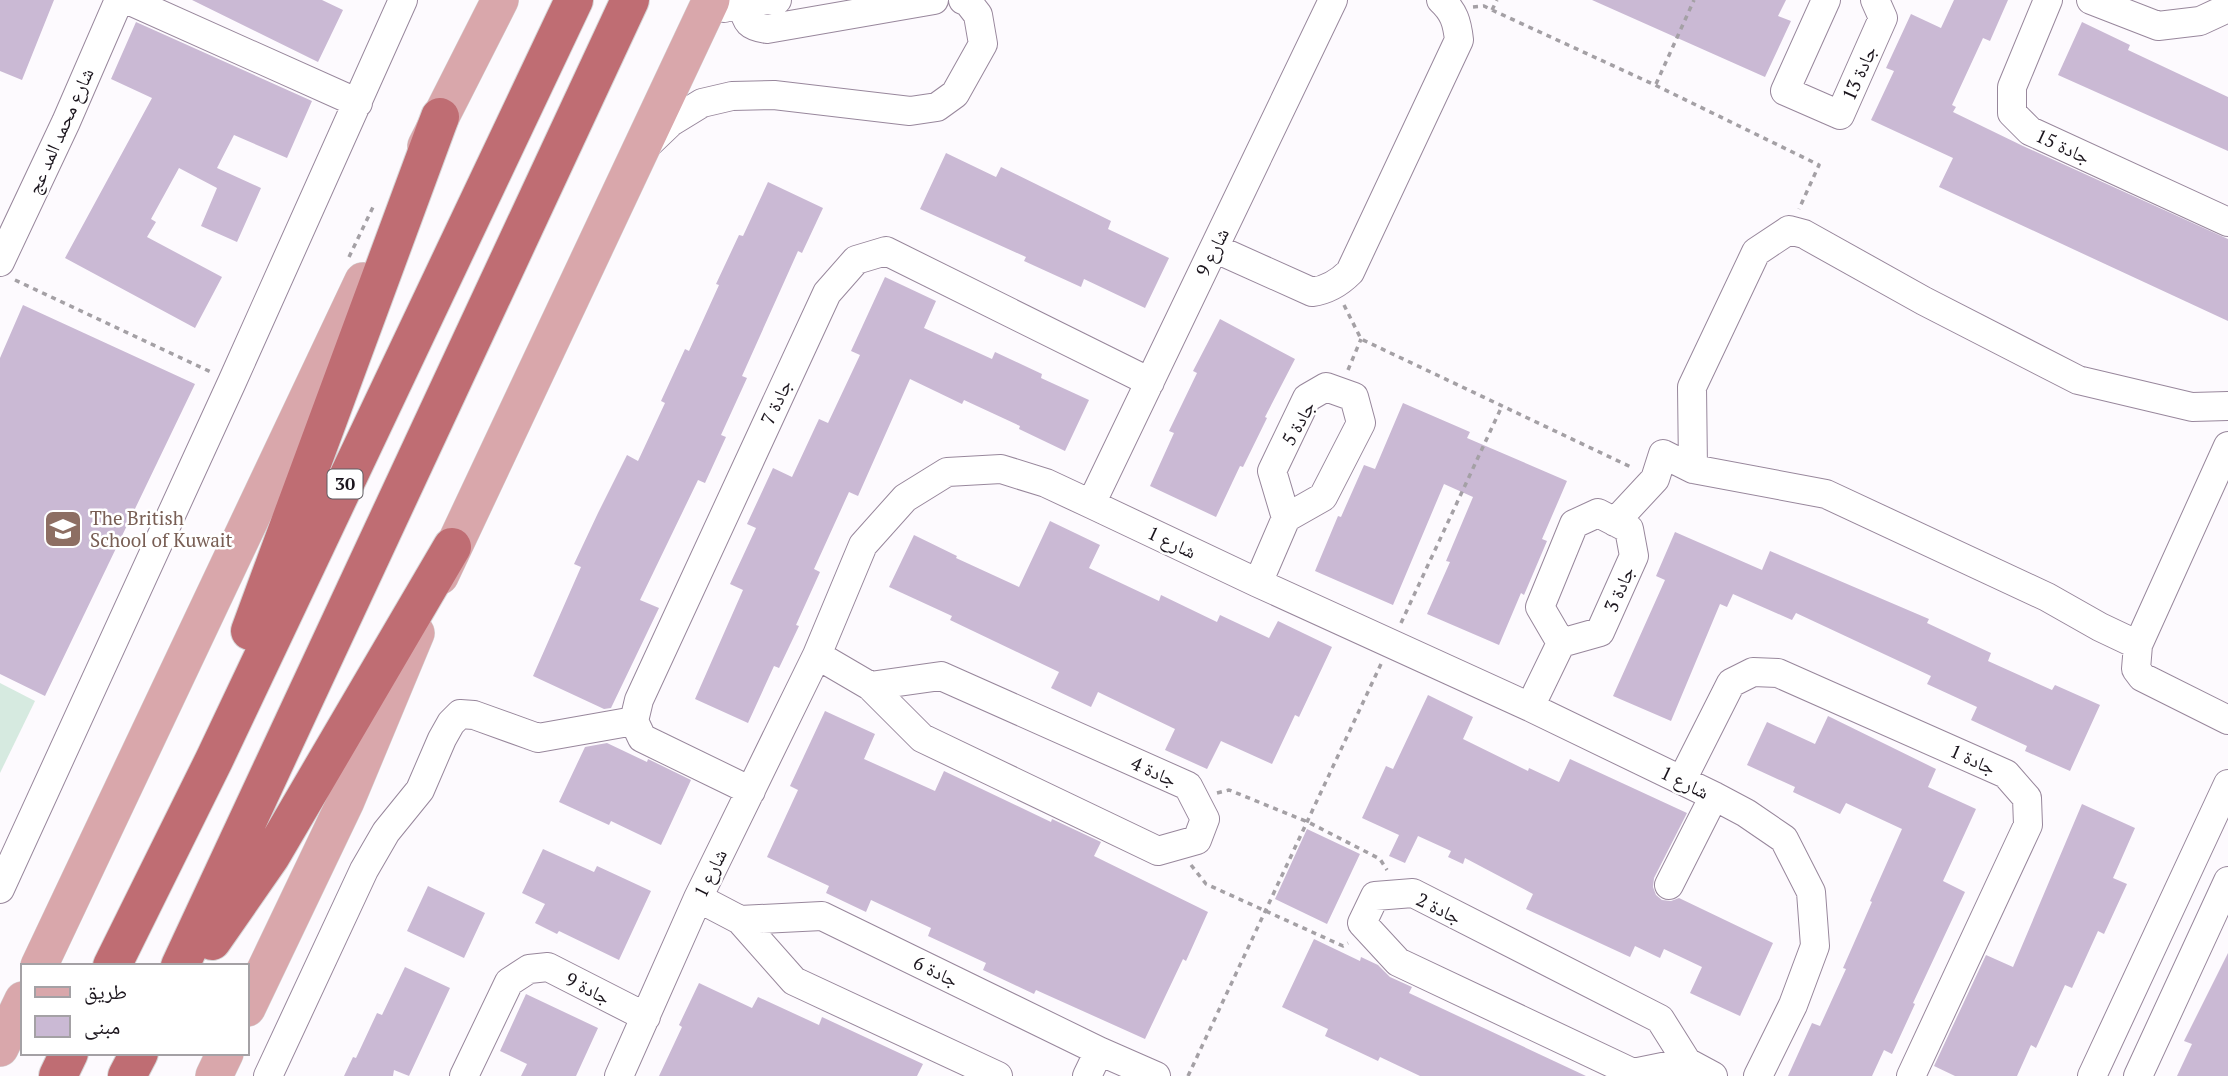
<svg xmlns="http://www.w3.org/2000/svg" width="2228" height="1076" font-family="'PT Serif','Noto Naskh Arabic',serif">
  <rect width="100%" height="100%" fill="#fdfafe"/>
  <!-- green -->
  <path fill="#d6eae0" d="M0,683L35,701L0,773Z"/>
  <!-- building -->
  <path fill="#cab9d4" d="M0,0H54L22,80L0,71Z
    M192,0H322L343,10L318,62Z
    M1592,0H1786L1778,16L1791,21L1765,77Z
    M1954,0H2008L1990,41L1983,38L1952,105L1956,107L1953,112L2023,146L2228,239V321L1939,187L1953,158L1871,120L1894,71L1886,68L1911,14L1941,28Z
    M136,22L312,101L287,158L234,135L217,168L261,188L237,242L201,226L217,188L179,168L151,219L156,222L147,237L222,277L195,328L65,258L152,98L111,79Z
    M2082,22L2130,45L2128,50L2228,97V151L2058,75Z
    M946,153L996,177L1001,167L1111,221L1108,229L1169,258L1145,308L1084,279L1081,287L1024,261L1026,257L920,209Z
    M768,182L823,208L802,253L798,251L742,376L747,378L721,435L726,437L705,483L698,480L640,600L659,608L611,708L604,709L533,676L581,567L574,564L598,513L627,455L638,461L665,403L661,401L685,349L689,351L719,285L716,284L739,235L743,236Z
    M885,277L936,301L924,328L992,359L995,352L1042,374L1041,378L1089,400L1065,451L1019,429L1020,426L964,400L962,404L910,379L858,496L849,492L814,569L820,572L796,625L799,626L779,668L774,666L748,723L695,699L743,590L730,584L756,528L747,524L773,468L792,477L819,419L828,423L860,355L851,351Z
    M23,305L195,384L45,696L0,674V358Z
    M1220,319L1295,359L1265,417L1267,418L1243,467L1240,466L1216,517L1150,486L1174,433L1169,431L1197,373L1193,371Z
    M1403,403L1470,432L1467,438L1567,481L1542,539L1547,541L1524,595L1521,593L1499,645L1427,614L1450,562L1446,561L1473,497L1444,484L1393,605L1315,571L1338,516L1341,517L1364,465L1375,469Z
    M1050,521L1100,545L1089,568L1159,601L1161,595L1217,622L1220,615L1269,638L1278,621L1332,647L1299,717L1295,715L1272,764L1221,741L1207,769L1165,750L1175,729L1098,692L1091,707L1051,688L1059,672L950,620L952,616L889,587L914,535L957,556L956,558L1019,587Z
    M1675,532L1762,570L1770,551L1929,619L1927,623L1991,653L1988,661L2052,690L2055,685L2100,705L2070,771L2025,751L2027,746L1971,720L1977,707L1927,684L1931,676L1796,613L1792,620L1733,594L1727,607L1720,604L1671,721L1613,696L1665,580L1656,576Z
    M1428,695L1473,717L1463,739L1528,771L1529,768L1559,782L1570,759L1687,813L1654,878L1653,887L1656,895L1662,900L1671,901L1679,898L1773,943L1740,1016L1690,993L1702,967L1664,949L1660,958L1635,946L1630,957L1526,909L1533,894L1465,858L1463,864L1448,857L1451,851L1418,836L1405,863L1389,856L1399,835L1362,818L1386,766L1393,769Z
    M825,711L875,734L864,759L935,791L944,771L1051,822L1052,819L1101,842L1094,856L1208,912L1186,961L1183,959L1145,1039L1036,990L1034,994L983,970L986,963L928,936L931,928L871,900L866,912L826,893L829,886L767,857L798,790L790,786Z
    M1828,716L1936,769L1928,787L1976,809L1943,881L1965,892L1913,1003L1915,1004L1892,1054L1884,1050L1872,1076H1788L1812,1023L1820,1026L1846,969L1843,968L1872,902L1870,901L1902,829L1846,803L1840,814L1793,792L1795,787L1747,765L1767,722L1815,744Z
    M607,743L647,762L648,759L691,780L661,845L611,821L609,825L559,802L585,747Z
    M2082,804L2135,828L2113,878L2127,884L2104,934L2098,931L2072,988L2065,985L2036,1048L2031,1045L2017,1076H1955L1934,1066L1986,955L2013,967Z
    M1307,829L1360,854L1327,924L1275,899Z
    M543,849L594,872L597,866L651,891L619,960L559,931L557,934L535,923L545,904L522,893Z
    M428,886L485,913L464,958L407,931Z
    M1314,939L1360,961L1361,957L1378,965L1390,977L1412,987L1409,993L1586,1076H1420L1380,1057L1378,1061L1325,1036L1328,1029L1282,1007Z
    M2228,953V1076H2177L2192,1044L2184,1041Z
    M405,967L450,988L409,1076L394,1070L393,1076H344L353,1057L356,1058L377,1013L382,1015Z
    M699,983L752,1008L758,997L819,1025L822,1017L923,1064L917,1076H659L682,1027L679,1025Z
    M526,994L598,1028L576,1076H521L527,1064L500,1051Z"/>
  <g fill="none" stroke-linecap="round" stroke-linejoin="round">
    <defs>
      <path id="minor" d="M128,0L358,103
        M1826,0L1785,91L1840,115L1883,18L1875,0
        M2048,0L2012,87V113L2030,131L2228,222
        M2091,0L2158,26L2200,21L2228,8
        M742,4C747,22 747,26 767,29L934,0
        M724,8L758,0H777
        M649,143L671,122L702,103L732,96L774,95L910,111L937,107L955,94L983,44L978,15L968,2L963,0
        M1214,248L1312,292C1328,290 1339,283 1350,272L1459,40C1457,22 1454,12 1441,0
        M0,262L66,122L119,0
        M2228,446L2138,645L2136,669L2142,677L2228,720
        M1693,469L1826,494L2047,597L2100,627L2138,645
        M1091,504L1333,0
        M1615,522L1655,479L1663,454L1693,469L1692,387L1756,252L1789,230L1804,234L1924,301L2078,380L2192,407L2228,406
        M1258,583L1286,518L1323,497L1361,423L1354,397L1326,387L1307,398L1272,471L1286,518
        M817,655L870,686L941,676L1188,786L1205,819L1197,840L1158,851L922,738L870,686
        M1530,707L1561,643L1600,632L1634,556L1629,529L1598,513L1574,524L1540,607L1561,643
        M1682,780L1731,683L1753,672L1778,673L2006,774L2027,798L2028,825L1911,1076
        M751,791L642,738L634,721L639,700L827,293L856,260L886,251L1150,382
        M1669,885L1714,796
        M0,889L232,382L403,0
        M698,898L740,920L794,981L998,1076
        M740,920L822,916L1099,1051L1087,1076
        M1099,1051L1156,1076
        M1687,1062L1633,1073L1398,962L1362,923L1375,896L1413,893L1660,1019L1687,1062L1713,1076
        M268,1076L364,870L386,832L420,790L442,739L451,723L460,714L474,715L538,738L634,721
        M464,1076L509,982L529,969L548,967L646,1017
        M619,1076L698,898L817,655L863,545L905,498L947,472L1001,469L1046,483L1091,504L1258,583L1530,707L1714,796L1746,813L1784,839L1811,892L1815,946L1793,1005L1758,1076
        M2092,1076L2228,784
        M2138,1076L2228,881"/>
      <path id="major" d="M426,146L500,0
        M440,576L711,0
        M39,966L363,281
        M247,1008L346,801L416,633
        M0,1048L23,1000
        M214,1076L225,1053"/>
      <path id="highway" d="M250,631L440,117
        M212,941L271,856L452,547
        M112,966L214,760L574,0
        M180,966L630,0
        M58,1076L69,1053
        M127,1076L139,1053"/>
    </defs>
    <!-- minor casing -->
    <use href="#minor" stroke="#98879c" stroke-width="30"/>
    <!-- major casing -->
    <use href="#major" stroke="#d6d5d6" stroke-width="38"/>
    <!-- highway casing -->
    <use href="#highway" stroke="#d6d5d6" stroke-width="40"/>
    <!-- path -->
    <path stroke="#a4a0a5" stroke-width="3.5" stroke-dasharray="5 5" stroke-linecap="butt" d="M1473,7L1484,6L1492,10L1655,85L1819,165L1799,209
      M1492,10L1497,0
      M1656,84L1694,0
      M349,257L373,207
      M15,280L211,372
      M1344,305L1361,339L1633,468
      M1348,370L1361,339
      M1401,623L1502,406
      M1217,793L1229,790L1308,822L1380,859L1387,870
      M1191,865L1206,884L1343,946L1348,943
      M1188,1076L1381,664"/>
    <!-- minor -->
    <use href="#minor" stroke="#fff" stroke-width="28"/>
    <!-- major -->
    <use href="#major" stroke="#d9a7ab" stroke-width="37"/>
    <!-- highway -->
    <use href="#highway" stroke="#bf6d73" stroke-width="38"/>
  </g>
  <!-- icons -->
  <defs>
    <symbol id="school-square" viewBox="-11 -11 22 22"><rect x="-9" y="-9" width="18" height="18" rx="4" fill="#8d6e63" stroke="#fff"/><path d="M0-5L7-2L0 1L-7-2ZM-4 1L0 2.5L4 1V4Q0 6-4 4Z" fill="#fff"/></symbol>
  </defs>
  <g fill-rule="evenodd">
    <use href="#school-square" x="41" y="507" width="44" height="44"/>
  </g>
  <g text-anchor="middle" stroke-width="5" stroke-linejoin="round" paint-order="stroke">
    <!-- shield labels -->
    <rect fill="#fff" stroke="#5f5b61" stroke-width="2" x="327.5" y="469.5" width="35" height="29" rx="5"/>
    <g font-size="18" font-weight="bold" fill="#1b151d">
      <text x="345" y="490">30</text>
    </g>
    <!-- street labels -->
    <g font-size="19" fill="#1b151d" stroke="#fff">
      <text transform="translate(1859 73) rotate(-66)" y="7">جادة 13</text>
      <text transform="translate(60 131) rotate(-66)" y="7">شارع محمد المد عج</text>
      <text transform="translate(2063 146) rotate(25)" y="7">جادة 15</text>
      <text transform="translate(1212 252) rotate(-64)" y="7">شارع 9</text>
      <text transform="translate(776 402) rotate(-65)" y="7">جادة 7</text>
      <text transform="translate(1298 423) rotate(-61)" y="7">جادة 5</text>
      <text transform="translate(1172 542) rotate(25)" y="7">شارع 1</text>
      <text transform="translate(1619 589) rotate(-66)" y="7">جادة 3</text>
      <text transform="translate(1973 759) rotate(24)" y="7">جادة 1</text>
      <text transform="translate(1154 771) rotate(24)" y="7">جادة 4</text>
      <text transform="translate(1685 782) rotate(26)" y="7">شارع 1</text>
      <text transform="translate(710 873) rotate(-64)" y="7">شارع 1</text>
      <text transform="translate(1439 908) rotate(26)" y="7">جادة 2</text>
      <text transform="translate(936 971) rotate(26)" y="7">جادة 6</text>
      <text transform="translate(588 988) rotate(27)" y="7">جادة 9</text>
    </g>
    <!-- education labels -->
    <g font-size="19" fill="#785e54" stroke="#fff" text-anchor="start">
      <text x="90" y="525">The British<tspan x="90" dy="22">School of Kuwait</tspan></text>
    </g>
  </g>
  <!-- legend -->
  <rect x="21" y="964" width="228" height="91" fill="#ffffff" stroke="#a4a1a5" stroke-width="2"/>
  <rect x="35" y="987" width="35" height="10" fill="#d9a7ab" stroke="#a4a1a5" stroke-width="2"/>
  <text x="84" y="999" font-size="21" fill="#1b151d">طريق</text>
  <rect x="35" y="1016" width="35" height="21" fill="#cab9d4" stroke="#a4a1a5" stroke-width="2"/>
  <text x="84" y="1034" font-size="21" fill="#1b151d">مبنى</text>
</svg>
